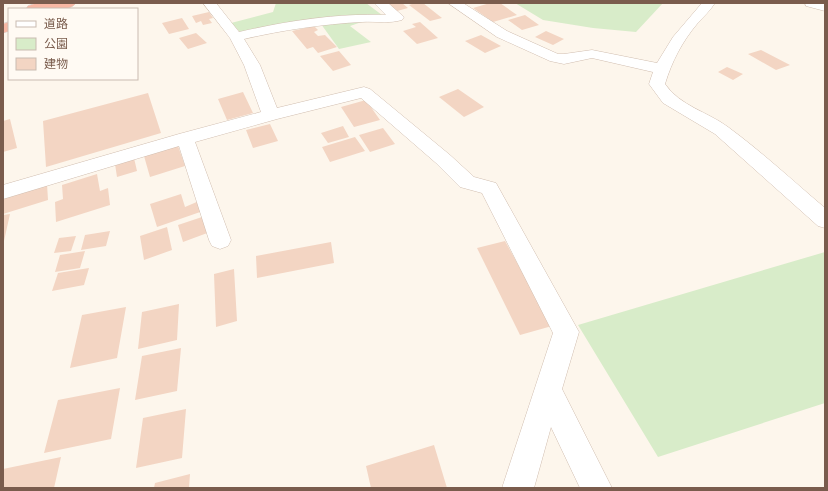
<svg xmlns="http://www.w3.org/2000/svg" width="828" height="491" font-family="'Space Grotesk','Noto Sans JP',sans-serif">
  <rect width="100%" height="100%" fill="#fdf6ec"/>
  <!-- green -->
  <path fill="#d8ecc9" d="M276,3H366L382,15L350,26L371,42L339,49L321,24L242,34L231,23L273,12Z
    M515,3H663L636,32L593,28L543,20Z
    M825,252V403L658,457L578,325Z"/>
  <!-- building -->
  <path fill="#f3d5c3" d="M387,3H402L408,8L397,11Z
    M415,3H423L442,18L430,21L409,5Z
    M490,3H500L517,15L493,22L473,8Z
    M209,12L213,18L209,19L212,23L203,25L201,21L196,23L192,16Z
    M525,15L539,25L522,30L508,20Z
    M182,18L189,29L169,34L162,23Z
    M420,22L438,38L417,44L403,31L416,27L412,24Z
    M314,26L318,30L314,32L318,36L325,35L337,47L318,53L313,47L307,49L292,31Z
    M546,31L564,39L553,45L535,37Z
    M196,33L207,43L188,49L179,38Z
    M481,35L501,46L485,53L465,41Z
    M761,50L790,65L776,70L748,54Z
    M339,51L351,65L333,71L320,56Z
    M727,67L743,74L733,80L718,72Z
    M458,89L484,107L464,117L439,97Z
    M243,92L253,113L227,120L218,99Z
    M148,93L161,133L46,167L43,121Z
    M366,100L380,120L354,127L341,107Z
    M10,119L17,148L3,152V121Z
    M270,124L278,141L253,148L246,130Z
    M343,126L349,137L328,143L321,133Z
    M383,128L395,144L370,152L359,135Z
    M355,137L365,151L330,162L322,147Z
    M178,146L185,166L150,177L144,156Z
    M134,158L137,171L117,177L115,164Z
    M97,174L100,191L108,188L110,205L56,222L55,202L63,199L62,185Z
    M47,184L48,200L3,214V197Z
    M181,194L185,207L199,201L203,211L157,227L150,204Z
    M10,214L4,241H3V215Z
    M205,216L210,232L183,242L178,225Z
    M167,227L172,250L144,260L140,236Z
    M110,231L106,246L81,250L85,235Z
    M76,236L71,251L54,253L59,238Z
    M505,241L552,326L520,335L477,248Z
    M331,242L334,263L257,278L256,256Z
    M85,251L80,268L55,272L60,255Z
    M89,268L84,285L52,291L58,273Z
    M234,269L237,321L216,327L214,274Z
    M179,304L177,340L138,349L142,312Z
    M126,307L117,358L70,368L82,315Z
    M181,348L177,391L135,400L142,356Z
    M120,388L111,439L44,453L58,400Z
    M186,409L182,458L136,468L143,418Z
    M434,445L447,488H371L366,466Z
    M61,457L54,488H3V469Z
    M190,474L189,488H154L155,483Z"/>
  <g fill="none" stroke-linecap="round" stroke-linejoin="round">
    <defs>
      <path id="minor" d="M203,3H216L239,32C287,21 337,13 386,15L374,3H388L404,17L402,20C388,24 376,21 362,22C323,24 283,30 244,39L260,65L277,108L364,87L370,89L450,155L474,177L496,183L579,332L562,389L612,488H580L551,427L534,488H502L553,333L482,193L460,187L436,163L361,98L277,119L195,142L231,240L228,246L220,249L212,246L209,240L179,146L3,199V185L179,134L261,112L244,65L230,38Z
        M448,3H463L507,31L558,54H564L592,50L657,63L673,37L702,3H715C710,11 703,17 697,24C682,42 672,61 665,84C680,106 708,112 728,127C762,152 793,181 825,208V228L818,226L715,134L663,103L649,84L653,72L592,58L564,64L550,61L497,37Z
        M805,3H825V11L806,6Z"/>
      <path id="highway" d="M37,3H55V4L76,3C70,11 57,9 47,9L48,8L26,9L28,6Z
        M9,22V31L3,33V24Z"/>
    </defs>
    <!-- minor casing -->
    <use href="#minor" stroke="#d1beb0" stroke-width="1"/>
    <!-- highway casing -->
    <use href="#highway" stroke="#dad1cd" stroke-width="1"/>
    <!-- minor -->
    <use href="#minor" fill="#fff" fill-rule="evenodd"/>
    <!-- highway -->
    <use href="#highway" fill="#f7b7a3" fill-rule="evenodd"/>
  </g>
  <!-- border -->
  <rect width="828" height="491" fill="none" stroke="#7a5c4d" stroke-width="8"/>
  <!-- legend -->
  <rect x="8" y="8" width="130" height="72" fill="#fffaf3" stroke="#cabbb1"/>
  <rect x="16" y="21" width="20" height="6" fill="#ffffff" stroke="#cabbb1"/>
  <text x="44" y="28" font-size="12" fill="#7a5c4d">道路</text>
  <rect x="16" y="38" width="20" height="12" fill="#d8ecc9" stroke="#cabbb1"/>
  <text x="44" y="48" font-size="12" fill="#7a5c4d">公園</text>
  <rect x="16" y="58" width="20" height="12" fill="#f3d5c3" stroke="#cabbb1"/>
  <text x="44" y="68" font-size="12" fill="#7a5c4d">建物</text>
</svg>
